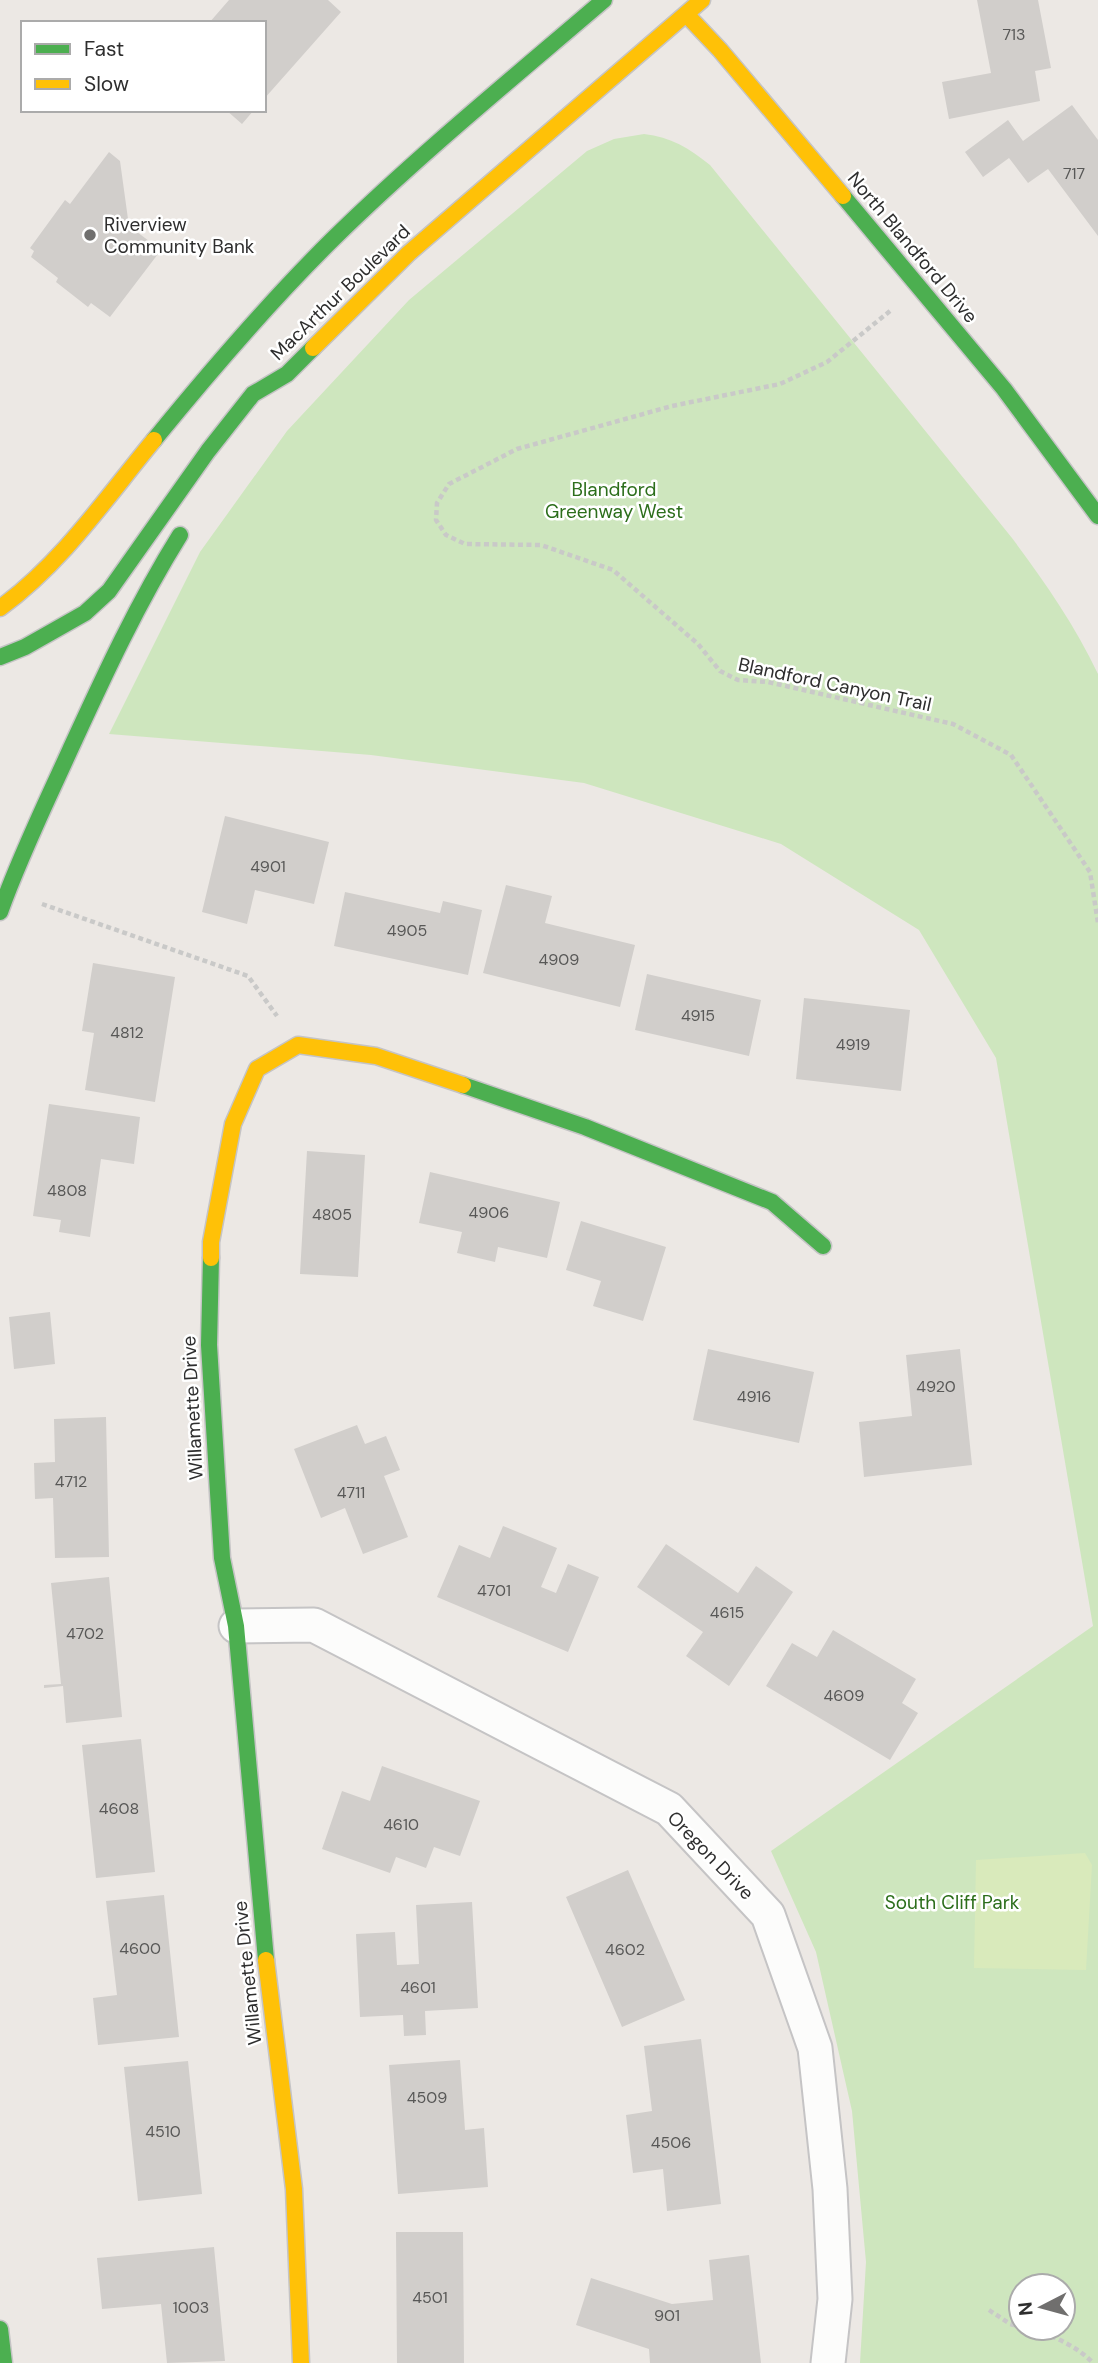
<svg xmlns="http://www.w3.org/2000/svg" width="1098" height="2363" font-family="'DM Sans',sans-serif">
  <rect width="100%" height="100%" fill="#ece8e4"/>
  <!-- green -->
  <path fill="#cee6be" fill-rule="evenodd" d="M644,134C671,137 689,148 710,165L1012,538C1044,581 1075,625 1098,674V2363H860L866,2262L852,2111L816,1952L771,1851L1093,1626L996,1058L919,930L781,844L584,783L371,755L109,734L200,552L287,431L409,300L587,151L614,139ZM1021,2286H1063V2328H1021Z"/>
  <!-- pitch -->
  <path fill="#d9eabb" d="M1085,1853L1092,1865L1086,1970L974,1968L976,1860Z"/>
  <!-- building -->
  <path fill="#d1cecb" d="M229,0H328L341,12L264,99V23H209Z
    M977,0H1038L1051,68L1035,71L1040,101L949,119L942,82L991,73Z
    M1072,105L1098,140V236L1048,169L1028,183L1009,158L983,177L965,152L1008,120L1023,141Z
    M226,110H254L242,124Z
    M109,152L120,161L128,219L125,223L161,250L110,317L91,303L88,307L56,282L58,278L31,257L34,251L30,248L65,200L70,204Z
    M225,816L329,842L314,904L255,890L247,924L202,912Z
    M506,885L552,896L545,923L635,945L620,1007L483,973Z
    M345,892L440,913L443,901L482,910L468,975L334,946Z
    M93,963L175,977L155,1102L85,1090L94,1033L82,1031Z
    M647,974L761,1000L749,1056L635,1030Z
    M804,998L910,1010L901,1091L796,1079Z
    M49,1104L140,1117L134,1164L101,1159L90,1237L59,1232L61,1220L33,1216Z
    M307,1151L365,1155L358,1277L300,1274Z
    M430,1172L560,1202L547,1258L498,1247L495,1262L457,1253L462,1232L419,1223Z
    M581,1221L666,1247L643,1321L593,1306L601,1281L566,1270Z
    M50,1312L55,1364L14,1369L9,1317Z
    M708,1349L814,1372L799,1443L693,1420Z
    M960,1349L972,1465L864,1477L859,1422L912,1416L906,1355Z
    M106,1417L109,1557L55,1558L53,1498L35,1499L34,1463L55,1462L54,1419Z
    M357,1425L365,1444L386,1436L400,1470L384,1476L408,1537L363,1554L345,1508L321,1518L294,1449Z
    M503,1526L557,1548L541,1587L556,1593L568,1564L599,1577L568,1652L437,1597L459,1545L490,1558Z
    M666,1544L738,1593L756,1566L793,1592L729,1686L686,1656L703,1632L637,1587Z
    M109,1577L122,1717L66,1723L63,1686L44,1688V1685L61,1684L51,1583Z
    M833,1630L916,1679L902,1703L918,1713L890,1760L766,1686L792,1643L817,1657Z
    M141,1739L155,1872L96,1878L82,1745Z
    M382,1766L480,1801L460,1856L434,1847L426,1868L396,1857L390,1873L322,1849L342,1791L370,1801Z
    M628,1870L685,2000L622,2027L566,1897Z
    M164,1895L179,2037L98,2045L93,1998L117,1995L106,1901Z
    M472,1902L478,2008L425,2011L426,2035L404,2036L403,2015L360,2017L356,1934L395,1932L397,1965L419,1964L416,1905Z
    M701,2039L721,2204L667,2211L663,2169L633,2173L626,2115L652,2111L644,2046Z
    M460,2060L465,2130L484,2128L488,2187L398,2194L389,2065Z
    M188,2061L202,2194L138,2201L124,2067Z
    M396,2232H463L464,2363H397Z
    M214,2247L225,2361L167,2363L161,2304L102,2309L97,2258Z
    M749,2255L761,2363H650L649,2349L576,2325L591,2278L672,2304L713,2300L709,2260Z"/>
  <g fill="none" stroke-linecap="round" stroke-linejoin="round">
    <defs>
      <path id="street" d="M236,1626L314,1625L669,1809L768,1915L815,2048L830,2189L835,2299L828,2363"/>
      <path id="fast" d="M843,196L1004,389L1098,516
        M154,440C211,370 270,301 334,238C420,154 513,78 604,0
        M0,657L25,647L85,613L109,591L208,451L253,394L287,374L313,348
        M0,912C20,856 46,803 70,750C104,676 137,604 180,535
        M463,1085L585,1127L772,1202L823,1246
        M211,1258L209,1345L222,1558L236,1626L266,1960
        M0,2329L4,2363"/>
      <path id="slow" d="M686,14L720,50L843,196
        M313,348L409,253L702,0
        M0,608C62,563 106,498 154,440
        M211,1258V1242L233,1124L257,1069L298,1045L376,1056L463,1085
        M266,1960L294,2189L301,2363"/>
    </defs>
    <!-- street casing -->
    <use href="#street" stroke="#c5c4c5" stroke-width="37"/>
    <!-- fast casing -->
    <use href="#fast" stroke="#c5c4c5" stroke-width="19"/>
    <!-- slow casing -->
    <use href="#slow" stroke="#c5c4c5" stroke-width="19"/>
    <!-- path -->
    <path stroke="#c9c9c8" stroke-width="4.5" stroke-dasharray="5 3.5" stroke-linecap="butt" d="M890,311L827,362L780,384L672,406L517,449L449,484L437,503L436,520L446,535L465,544L541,545L613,570L698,644L720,671L738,680L768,682L953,724L1011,755L1090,872L1098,923
      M42,904L248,976L277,1016
      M989,2310L1010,2324L1021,2327
      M1027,2328C1050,2334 1077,2346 1093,2363"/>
    <!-- street -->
    <use href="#street" stroke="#fcfcfb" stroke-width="33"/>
    <!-- fast -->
    <use href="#fast" stroke="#4caf50" stroke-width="16"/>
    <!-- slow -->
    <use href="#slow" stroke="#ffc107" stroke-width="16"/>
  </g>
  <!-- markers -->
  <circle fill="#706f6e" stroke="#fff" stroke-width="2.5" cx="90" cy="235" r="7"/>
  <g text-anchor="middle" stroke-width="5" stroke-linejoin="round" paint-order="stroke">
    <!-- number labels -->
    <g font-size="16" fill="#585857">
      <text x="1014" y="40">713</text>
      <text x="1074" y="179">717</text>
      <text x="268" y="872">4901</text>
      <text x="407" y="936">4905</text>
      <text x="559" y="965">4909</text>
      <text x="698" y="1021">4915</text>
      <text x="127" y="1038">4812</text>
      <text x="853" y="1050">4919</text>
      <text x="67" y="1196">4808</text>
      <text x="489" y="1218">4906</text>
      <text x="332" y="1220">4805</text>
      <text x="936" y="1392">4920</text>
      <text x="754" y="1402">4916</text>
      <text x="71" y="1487">4712</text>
      <text x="351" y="1498">4711</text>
      <text x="494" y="1596">4701</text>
      <text x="727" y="1618">4615</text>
      <text x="85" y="1639">4702</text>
      <text x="844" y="1701">4609</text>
      <text x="119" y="1814">4608</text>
      <text x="401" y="1830">4610</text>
      <text x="140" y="1954">4600</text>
      <text x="625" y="1955">4602</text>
      <text x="418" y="1993">4601</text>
      <text x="427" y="2103">4509</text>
      <text x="163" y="2137">4510</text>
      <text x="671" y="2148">4506</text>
      <text x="430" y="2303">4501</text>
      <text x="191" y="2313">1003</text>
      <text x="667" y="2321">901</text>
    </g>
    <!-- poi labels -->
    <g font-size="19" fill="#2e2e2e" stroke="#fff" text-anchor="start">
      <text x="104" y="231">Riverview<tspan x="104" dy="22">Community Bank</tspan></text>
    </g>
    <!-- street labels -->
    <g font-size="19" fill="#2e2e2e" stroke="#fff">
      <text transform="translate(913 247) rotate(50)" y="7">North Blandford Drive</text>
      <text transform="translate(340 292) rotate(-44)" y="7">MacArthur Boulevard</text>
      <text transform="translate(835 684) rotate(12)" y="7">Blandford Canyon Trail</text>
      <text transform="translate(192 1408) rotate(-93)" y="7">Willamette Drive</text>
      <text transform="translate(711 1855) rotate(46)" y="7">Oregon Drive</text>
      <text transform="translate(247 1973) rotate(-96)" y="7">Willamette Drive</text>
    </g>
    <!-- park labels -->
    <g font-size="19" fill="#2c6e1b" stroke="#fff">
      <text x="614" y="496">Blandford<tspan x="614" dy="22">Greenway West</tspan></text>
      <text x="952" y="1909">South Cliff Park</text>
    </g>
  </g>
  <!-- legend -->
  <rect x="21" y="21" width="245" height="91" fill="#ffffff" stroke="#ababab" stroke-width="2"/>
  <rect x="35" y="44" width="35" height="10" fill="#4caf50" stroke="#ababab" stroke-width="2"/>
  <text x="84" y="56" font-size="21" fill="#2e2e2e">Fast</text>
  <rect x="35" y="79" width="35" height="10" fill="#ffc107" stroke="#ababab" stroke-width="2"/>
  <text x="84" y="91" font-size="21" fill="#2e2e2e">Slow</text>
  <!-- north arrow -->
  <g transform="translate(1042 2307) rotate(264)"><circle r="33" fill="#ffffff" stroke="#ababab" stroke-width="2"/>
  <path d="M0-5L12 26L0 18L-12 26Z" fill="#706f6e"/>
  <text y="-10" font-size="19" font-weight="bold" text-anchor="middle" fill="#2e2e2e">N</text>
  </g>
</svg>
